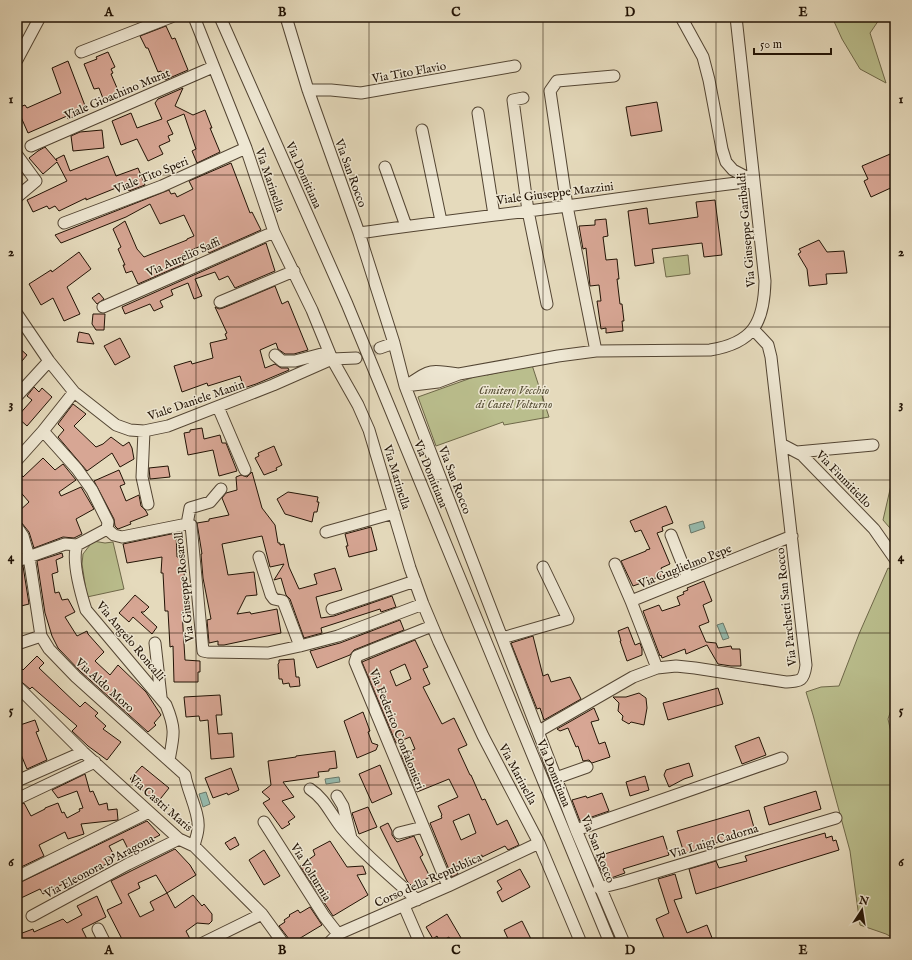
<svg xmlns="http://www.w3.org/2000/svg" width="912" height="960" font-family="'IM FELL English',serif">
  <rect width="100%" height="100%" fill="#e5dabc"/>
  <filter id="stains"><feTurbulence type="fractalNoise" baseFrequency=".005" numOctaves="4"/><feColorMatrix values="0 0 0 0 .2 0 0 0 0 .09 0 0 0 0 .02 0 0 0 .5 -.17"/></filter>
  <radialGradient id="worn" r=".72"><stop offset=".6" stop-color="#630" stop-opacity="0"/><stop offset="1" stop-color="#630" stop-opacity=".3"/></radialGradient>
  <!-- green -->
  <path fill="#babe8d" stroke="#6e6849" d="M832,17H881L870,33L886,83L860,69L842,39Z
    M688,255L690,274L666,277L663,258Z
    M532,365L549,417L504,425L503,422L436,446L418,397L485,373L487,375Z
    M895,468V534L883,520Z
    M93,541L105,543L113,542L124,589L87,597L82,564L83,554Z
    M888,568L895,571V698L888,719L895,750V939L886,934L860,925L850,851L813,715L806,692L821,687L839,686L859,634Z"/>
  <!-- water -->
  <path fill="#96bbae" stroke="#68786a" d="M703,521L705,528L691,533L689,525Z
    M723,623L729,638L723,640L717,625Z
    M339,777L340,782L326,784L325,779Z
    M206,792L210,804L203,807L199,794Z"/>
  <!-- building -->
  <path fill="#d7a694" stroke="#221305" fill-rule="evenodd" d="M166,26L172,39L175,38L188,70L165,80L161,71L158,72L148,48H146L140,36Z
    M108,52L115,67L111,69L113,73L111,74L120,95L104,101L99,88L94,89L84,64L97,59L96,57Z
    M68,61L87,111L68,119L67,116L28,133L17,108L25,105L27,108L61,93L52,68Z
    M183,88L175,106L193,115L205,110L212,128H210L220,152L197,163L192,151L196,149L184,114L167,121L173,134L168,136L170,141L159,146L163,154L148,161L137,139L121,145L112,121L131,113L137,128L162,119L155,103L158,99Z
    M657,102L662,131L631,136L626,107Z
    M102,130L104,148L73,151L71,136L80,132Z
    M45,147L57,161L56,159L64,155L70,171L108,156L116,176L138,168L145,185L129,191L126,184L86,200V198L59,211L55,206L49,209L47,206L33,212L27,200L67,181L57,162L43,174L29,158L38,151Z
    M895,152V186L871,197L864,181L868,179L862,166Z
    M231,163L250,213L252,212L261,230L209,253L205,244L181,255L184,264L138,284L132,271L126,273L123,265H125L118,249L121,247L113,229L125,221L137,249L144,257L187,240V239L194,236L184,215L160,224L150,204L126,217L61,243L55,235L169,190L171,194L175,193L177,197L193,189L189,181Z
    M715,200L722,255L704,257L702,243L652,249L654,263L635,266L628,211L647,208L649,224L698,217L696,202Z
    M606,219L608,236L603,237L606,260L617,259L619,279H617L620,304H622L624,321H622L623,331L606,333V328L601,329L597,301H601L599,285L590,286L586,248L583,249L579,226L595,225V220Z
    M819,240L827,252L844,251L847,273L826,274L827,284L809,286L807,269L798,254L801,252L799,249Z
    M266,243L275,271L235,288L228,276L219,280L215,272L195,279L202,296L194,299L188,283L171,290L173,295L160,301L163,307L154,311L150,304L125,314L122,307Z
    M79,252L91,269L67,287L80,314L64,321L53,298L41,305L29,284L51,270L52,272Z
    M275,286L282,304L288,301L308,350L294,354H285L278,349L276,343L260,350L265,368L275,364L281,368H288L289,370L256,384L244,388L240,376L208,386L207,383L182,392L174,366L191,361L192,364L213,358L210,343L227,339L225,334L227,333L215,307L219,309L223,308Z
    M99,293L104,299L97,304L92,298Z
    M93,314H105L104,330H96L92,324Z
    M79,332L89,334L94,344L77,342Z
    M120,338L130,357L115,365L104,346Z
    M17,346L27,355L17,367Z
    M34,387L39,392L42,388L52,397L27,426L17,417L32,400L27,396Z
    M73,404L86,414L74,426L96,447L103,444L111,437L123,446L129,442L132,448L134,459L120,467L112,453L87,471L58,437L64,430L58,424Z
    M202,428L204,439L220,435L222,443H226L237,471L219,476L213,450L188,455L184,433L190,432V430Z
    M274,446L282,465L276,468L277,470L264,475L255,458L259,456L258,453Z
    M43,458L55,470L63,464L76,480L59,492L61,496L81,487L94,509L76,519L82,534L74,538L63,537L34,548L29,532L17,517V513L29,502L17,488V469L23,477Z
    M168,466L170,477L150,479L149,468Z
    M119,470L125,484L120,486L126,501L139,495L141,506L146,511L148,515L130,522L131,524L118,529L115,526L114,519L94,481Z
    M252,472L262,508L275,525L278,543H280V545L284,544L289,567L299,589L317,584L314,574L335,568L342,590L316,597L321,618L334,616L392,596L396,607L381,612L380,609L321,628L322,633L304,638L290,599L286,595L281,578L274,580L284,564L270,567L262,536L222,544L228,575L254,572L257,595L246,596L237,614L250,612L251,614L277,609L281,633L224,645H218V641L209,643L207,620L211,619L203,578L201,554H202L197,523L209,521V519L229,515L222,498L226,493L237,490L236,477L241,475L247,477Z
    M288,492L318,497L317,502H319L317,512H314L312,522L285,514L277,499Z
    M666,506L673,523L662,527L663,531L657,533L670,564L661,568L664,575L633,586L621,561L646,551V550L650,549L641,530L635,532L630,521Z
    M371,527L377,550L349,557L346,546H348L345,534Z
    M176,533L177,557H185L184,578L186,577L187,610L182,611L185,660L200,661V672H198V682H174L173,646L170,647L168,611H165L163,573H161L162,557L127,563L123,544Z
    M62,553L63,557L56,560L58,572L52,574L55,593L59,592L62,600L68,599L75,612L65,617L77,636L87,631L88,634L104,652L95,661L110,675L118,665L146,692L161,715L154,723L156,725L148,732L81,672L58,648L52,636L45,613L37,561Z
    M23,566L29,604L17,607V568Z
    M704,581L712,601L703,605L709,622L699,626L706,642L716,643L718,648L731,646L732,649H740L741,666H731L718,664L707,645L686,654L685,649L662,658L661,655L660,656L643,611L659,605L662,611L680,605L677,597L684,594L683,592L688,590L687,588Z
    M135,595L149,607L144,612H141L157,627L152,634L133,617L129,622L119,613Z
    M400,620L404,630L354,650L350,655L317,668L310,651L340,643Z
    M628,627L635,645L640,643L642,649V655L627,661L620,641H621L618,631Z
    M533,636L543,676L548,674L551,682L570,677L581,699L544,720L540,708L537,709L511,643Z
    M415,640L428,667L423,669L430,684L423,687L442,724L454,718L467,745L458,749L470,775H471L482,800L485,799L497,825L507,820L519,845L508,850L505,846L482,857V855L455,867L458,874L452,877L430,823L442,818L441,816L442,815L438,806L458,797L449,779L417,792L401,755L415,749L410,737L396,743L362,662ZM405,664L411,679L396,686L390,671ZM469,814L476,833L461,840L453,821Z
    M37,656L44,663L39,668L80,707L85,702L98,713L95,716L106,726L103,729L121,742L107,760L88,746L72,731L77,726L32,687L30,689L17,678V665L23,670Z
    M294,659L296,677H299L300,686L290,687L289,683L283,684L282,679H279L278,664L279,663V660Z
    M718,688L723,704L668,720L663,703Z
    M639,693L646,698L647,708L644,725L631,722L629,724L622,720L623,716L618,711L619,703L613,697H626Z
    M220,695L222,715H216L218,734L232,733L234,757L211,759L208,720L200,721L199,716L186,717L184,697Z
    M594,708L599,720L591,722L599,744L605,742L610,757L592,763L589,760L583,761L578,746L576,747L568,728L560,731L557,729Z
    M363,712L370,731L368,732L372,743L378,745L376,750L357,758L344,721Z
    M35,720L39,731L36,732L47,760L27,769L17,745V726Z
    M759,737L766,755L742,764L735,746Z
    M335,751L337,768L329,769V771L318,772L319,777L283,782L294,797L282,801L295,817L288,822L290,824L282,829L263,803L270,799L262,792L271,785L268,761L296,757V756Z
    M689,763L693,776L684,779L669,787L664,775L666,770Z
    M380,765L392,794L372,803L359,774Z
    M142,766L169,788L157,803L130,779Z
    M231,768L239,790L228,795L227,793L213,798L205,778Z
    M85,774L90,792L93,791L99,805L107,803L108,810L117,809L118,820L81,824L84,834L68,839L65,832L39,845L44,856L17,869V806L24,803L31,816L45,809V808L58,803L62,813L64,812L67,818L80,811L79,809L83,808L77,791L58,798L52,790Z
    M645,776L649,790L630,796L626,782Z
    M816,791L821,809L769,825L764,807Z
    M602,793L609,811L580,821L572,800L586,796L587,798Z
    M368,807L377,827L359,834L352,813Z
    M749,810L755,831L684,853L677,831Z
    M147,821L160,835L129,851L123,839L109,846L115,857L108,861L109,863L75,878L77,883L68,889L65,883L43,894L40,889L21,898L17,891V884Z
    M388,823L392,831V835L397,842L414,836L423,855L420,857L430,877L412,886L407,881L380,827Z
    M825,833L826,838L832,836L833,841L836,840L839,850L696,894L689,869L716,861L719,868L747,861L745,856Z
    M663,836L669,855L623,869L625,873L611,878L606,879L604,873H602L595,857Z
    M235,837L239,845L230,850L225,843Z
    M330,841L347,867L363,866L366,874L357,875L368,895L333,916L300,866L315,855L313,850Z
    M175,849L190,865L196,875L167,893L156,875L138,883L140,888L128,894L140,917L154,910L150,902L167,893L175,908L193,895L202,906L204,904L212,914V921L209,924L197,923L186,931L190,939L180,943H124L107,910L122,903L111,881Z
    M264,850L280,876L264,885L249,860Z
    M520,869L530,887L502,902L497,892L502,889L497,881Z
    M675,874L682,898L674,900L687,933L707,925L714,943H666L656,919L669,913L658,879Z
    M97,896L106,917L82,929L89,943H17V935L33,929L34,932L63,919L67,923L82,915L77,906Z
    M310,907L322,925L292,943H290L289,939L279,926L285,922L284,920L290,916L289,915L298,910L300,913Z
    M447,914L464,943H452L449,937L440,942L437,936L433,939L426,927Z
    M522,921L533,943H510L504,930Z"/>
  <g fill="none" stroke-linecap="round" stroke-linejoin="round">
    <!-- minor-tunnel -->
    <path stroke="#c8bca1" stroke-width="11" stroke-dasharray="11 5.5" stroke-linecap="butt" d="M356,358L380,348"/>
    <defs>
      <path id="minor" d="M194,17L246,148L274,232L312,310L332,359L358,405L369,430L410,568L423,604L439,642L483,736L539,843L581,943
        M220,17L347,304L610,943
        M286,17L308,90L359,233L394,343L405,386L576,830L624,943
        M681,17L703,57L709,80L722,149L726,162L733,170L754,181
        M81,52L171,17
        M17,60L40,17
        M308,90H331L361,93L515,66
        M523,98L513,100L528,211L547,304
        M478,113L494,215
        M422,130L441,221
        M31,146L213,67
        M17,155L36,181L17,197
        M385,167L406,226
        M64,223L162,186L246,148
        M359,233C429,223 498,215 567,206C630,197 692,188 754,181
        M220,302L294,271
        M103,307L274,232
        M17,314L49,361L74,392L116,425L130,430L144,431L168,426L273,385L332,359L356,358
        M380,348L394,343
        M596,351L567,206L550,91L557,81L614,76
        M275,355L282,361H295L329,352
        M405,386L438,382L459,374L558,356L596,351L710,350C754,343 764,322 765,281L736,17
        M406,386C430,370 429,369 458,374
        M17,396L49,361
        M218,407L245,470
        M43,431L77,469L92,490L108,522L107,529
        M144,431L142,477L148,504
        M781,444L802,455L874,529L895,559
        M797,452L873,445
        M17,460L43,431L74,392
        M187,524L190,508L210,502L221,489
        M17,527L23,536L29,557L41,636L49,649L76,677L185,775C187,790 200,814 198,828C198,834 195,840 194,846
        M107,529L114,535L122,537L187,524L191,525L203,651L208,652L268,653L300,646L338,636L423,604
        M107,529L77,545C71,561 81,594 86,610L166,705C176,729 174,735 169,760
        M326,532L394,513
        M671,535L688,578
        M259,557L271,595L274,599L283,601L300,646
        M17,561L65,544L77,545
        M615,564L631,601
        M332,609L415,581
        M432,626L357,656L355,662L448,886
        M502,638L568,619L543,567
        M155,643L161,697
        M17,644L41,636
        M657,668L631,601L792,536
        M17,686L83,752L179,839L194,846L262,914L283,943
        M539,731L633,677L657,668L676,666L695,668L786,682C801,681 804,681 806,665L771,357L768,345L753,329
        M556,778L587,767
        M17,781L83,752
        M310,789C325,799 330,813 341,827C363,854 392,877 417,900
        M337,796L343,806L351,838
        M17,799L95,762
        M264,822L324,916L338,934
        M576,830L782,758
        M399,833L423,827
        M17,877L149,812
        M599,888L623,882L836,818
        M404,906L420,943
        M32,916L128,864L179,839
        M98,929L105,943
        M203,943L262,914
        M329,943L338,934L448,886L539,843"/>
    </defs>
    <!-- minor casing -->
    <use href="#minor" stroke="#534533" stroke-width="13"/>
    <!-- minor -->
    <use href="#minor" stroke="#eee7d3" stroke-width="11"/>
  </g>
  <!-- grid -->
  <path fill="none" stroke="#221305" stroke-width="1" stroke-opacity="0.55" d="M196,17V943M369,17V943M543,17V943M716,17V943M17,175H895M17,327H895M17,480H895M17,633H895M17,785H895"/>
  <g text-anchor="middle" stroke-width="3" stroke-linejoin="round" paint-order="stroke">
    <!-- street labels -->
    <g font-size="12" fill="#221305" stroke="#eee7d3">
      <text transform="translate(409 72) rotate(-10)" y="4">Via Tito Flavio</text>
      <text transform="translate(117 94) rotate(-23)" y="4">Viale Gioachino Murat</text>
      <text transform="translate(351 173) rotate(70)" y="4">Via San Rocco</text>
      <text transform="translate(151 175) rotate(-22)" y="4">Viale Tito Speri</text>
      <text transform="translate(304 175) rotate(66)" y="4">Via Domitiana</text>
      <text transform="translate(270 180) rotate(71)" y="4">Via Marinella</text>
      <text transform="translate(555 193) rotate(-7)" y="4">Viale Giuseppe Mazzini</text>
      <text transform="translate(746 230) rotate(-95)" y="4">Via Giuseppe Garibaldi</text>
      <text transform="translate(183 257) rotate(-24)" y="4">Via Aurelio Saffi</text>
      <text transform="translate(196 400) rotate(-19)" y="4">Viale Daniele Manin</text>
      <text transform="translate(431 474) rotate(68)" y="4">Via Domitiana</text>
      <text transform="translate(397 477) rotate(73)" y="4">Via Marinella</text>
      <text transform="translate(844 479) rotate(46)" y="4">Via Fiumitiello</text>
      <text transform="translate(455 480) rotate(69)" y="4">Via San Rocco</text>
      <text transform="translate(685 566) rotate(-22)" y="4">Via Guglielmo Pepe</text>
      <text transform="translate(184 587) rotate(-96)" y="4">Via Giuseppe Rosaroll</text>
      <text transform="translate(786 607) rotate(-96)" y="4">Via Parchetti San Rocco</text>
      <text transform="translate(131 641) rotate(50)" y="4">Via Angelo Roncalli</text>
      <text transform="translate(105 685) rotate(42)" y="4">Via Aldo Moro</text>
      <text transform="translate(397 729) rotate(68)" y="4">Via Federico Confalonieri</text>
      <text transform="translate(554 773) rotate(68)" y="4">Via Domitiana</text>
      <text transform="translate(518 774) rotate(62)" y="4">Via Marinella</text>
      <text transform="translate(161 803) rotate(41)" y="4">Via Castri Maris</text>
      <text transform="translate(714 841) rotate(-17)" y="4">Via Luigi Cadorna</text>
      <text transform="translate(598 849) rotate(68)" y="4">Via San Rocco</text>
      <text transform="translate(99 866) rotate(-28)" y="4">Via Eleonora D'Aragona</text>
      <text transform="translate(311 872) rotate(58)" y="4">Via Volturnia</text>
      <text transform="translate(428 880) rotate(-24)" y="4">Corso della Repubblica</text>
    </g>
    <!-- park labels -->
    <g font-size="12" font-style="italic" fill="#574f35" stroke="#eee7d3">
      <text x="514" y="394">Cimitero Vecchio<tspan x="514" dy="14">di Castel Volturno</tspan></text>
    </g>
  </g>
  <!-- margin -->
  <rect width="912" height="960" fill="none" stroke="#e5dabc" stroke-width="44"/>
  <!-- north arrow -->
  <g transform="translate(862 910) rotate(12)" stroke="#eee7d3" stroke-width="3" paint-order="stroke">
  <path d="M0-3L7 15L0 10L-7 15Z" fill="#221305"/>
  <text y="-6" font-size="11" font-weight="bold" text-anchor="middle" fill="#221305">N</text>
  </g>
  <!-- scale -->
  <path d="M754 48v6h77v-6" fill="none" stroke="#221305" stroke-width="2"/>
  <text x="760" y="48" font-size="12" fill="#221305" stroke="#eee7d3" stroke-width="3" paint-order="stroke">50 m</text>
  <rect x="22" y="22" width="868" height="916" fill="none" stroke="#221305" stroke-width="1.5"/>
  <g font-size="13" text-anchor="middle" font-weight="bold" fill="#221305">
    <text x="109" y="16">A</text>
    <text x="282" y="16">B</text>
    <text x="456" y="16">C</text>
    <text x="630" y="16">D</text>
    <text x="803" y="16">E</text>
    <text x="11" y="103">1</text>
    <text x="901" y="103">1</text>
    <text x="11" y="256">2</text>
    <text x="901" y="256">2</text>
    <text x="11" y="408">3</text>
    <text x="901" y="408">3</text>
    <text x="11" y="561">4</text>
    <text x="901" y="561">4</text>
    <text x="11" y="714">5</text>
    <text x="901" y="714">5</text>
    <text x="11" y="866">6</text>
    <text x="901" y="866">6</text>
    <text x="109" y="954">A</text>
    <text x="282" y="954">B</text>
    <text x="456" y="954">C</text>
    <text x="630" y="954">D</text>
    <text x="803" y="954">E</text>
  </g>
  <rect width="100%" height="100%" filter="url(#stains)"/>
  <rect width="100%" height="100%" fill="url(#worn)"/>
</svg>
